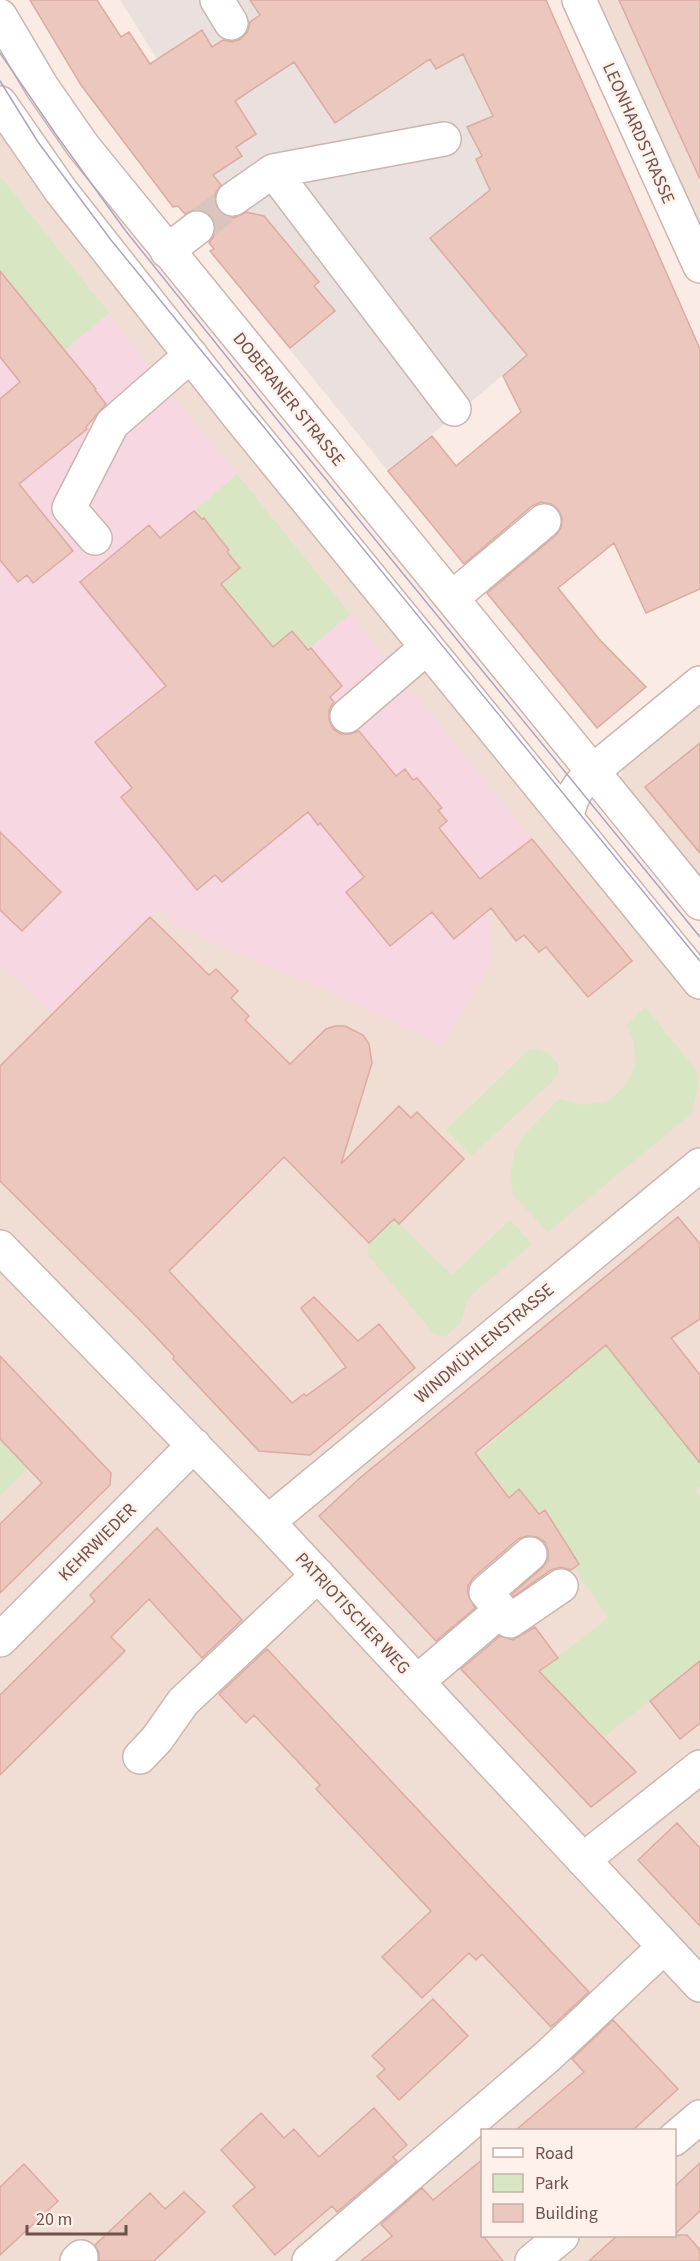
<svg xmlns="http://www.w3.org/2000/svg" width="700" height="2261" font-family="'Source Sans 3',sans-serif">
  <rect width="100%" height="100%" fill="#faece4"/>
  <!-- residential -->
  <path fill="#f0ddd3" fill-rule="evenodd" d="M596,0H700V231Z
    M0,124L539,800L700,998V2261H0ZM482,2130H674V2236H482Z
    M700,703V890L620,789V778L626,762Z"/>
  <!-- industrial -->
  <path fill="#eae1de" d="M120,0H546L700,349V589L646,613L536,366L527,355L388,471L210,251L213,248L179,206L173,207L92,101L157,59Z"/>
  <!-- medical -->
  <path fill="#f7d8e2" d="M0,176L161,380L532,839L484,875L493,959L443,1046L323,989L214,944L183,927L175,926L158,909L53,1014L0,964Z"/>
  <!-- green -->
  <path fill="#d9e6c4" d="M0,176L109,313L65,350L0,271Z
    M237,474L350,614L308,650L292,631L273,647L221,584C223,574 226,564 226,555C227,539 203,520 194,511Z
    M645,1007L696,1070L698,1087L692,1113L548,1232L513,1195L511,1174L514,1153L523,1136L559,1099L583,1105L606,1102L626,1086L635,1064L634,1042L627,1025Z
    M530,1049C545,1049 551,1053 559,1066L556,1078L471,1156L446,1130Z
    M394,1219L452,1275L510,1220L532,1244L468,1298L461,1322L445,1337L435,1335L368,1255L369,1243Z
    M619,1334L669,1336L700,1463V1486L695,1490L700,1496V1661L604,1737L587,1719L585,1720L539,1671L608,1618L574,1568L579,1564L545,1510L537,1511L519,1489L509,1497L477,1456L543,1397Z
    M0,1439L28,1468L0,1496Z"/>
  <!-- building -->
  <path fill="#ecc7be" stroke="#ddaaa0" stroke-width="1.5" d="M30,0H97L121,37L129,32L150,64L202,30L212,47L223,40L232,42L241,39L248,31L250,22L260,15L250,0H546L700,349V589L646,613L614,543L558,588L599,639L646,687L597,728L487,593L556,535L561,528L562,518L558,509L551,504L541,502L532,506L464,564L388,471L432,436L456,466L521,412L503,376L527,355L430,238L490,190L476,159L482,156L467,127L493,116L463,54L436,69L430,59L335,123L294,62L235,101L256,134L236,147L242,156L213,175L221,185L216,192L214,200L217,209L225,216L234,218L246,212L264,216L319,282L314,286L335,311L290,348L210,251L214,249L209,243L214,236L216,226L212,217L204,211L194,210L185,214L178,206L173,207L81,85Z
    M619,0H700V179L671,116Z
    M0,271L96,389L95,390L106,404L86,427L87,429L19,484L73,551L33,583L27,575L18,582L0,560V399L20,382L0,357Z
    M194,511L202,519L204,518L220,539L229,550L227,552L240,568L221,584L273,647L292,631L308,650L311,648L342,686L330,697L334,702L329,710V719L333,729L341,734H350L359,731L396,776L405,769L413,780L417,778L442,808L438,810L447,821L439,828L480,879L532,839L632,961L588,997L546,947L539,952L524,935L516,941L491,908L454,939L432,912L390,946L346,892L364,877L320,823L318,825L308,812L222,882L215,875L197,890L121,797L132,788L95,742L166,686L80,582L149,525L160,538Z
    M700,743V853L645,787Z
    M0,832L61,892L22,931L0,910Z
    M150,917L209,975L216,969L238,991L231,998L249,1016L245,1020L290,1064L326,1029L335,1026H345L363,1035L369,1044L372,1063L341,1164L399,1106L411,1118L417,1112L464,1159L399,1224L394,1219L369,1243L284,1157L169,1271L292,1403L304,1394L306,1396L346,1367L301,1308L314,1297L358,1341L379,1324L415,1368L310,1455L259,1451L173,1359L174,1356L140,1320L0,1181V1066Z
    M678,1217L700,1244V1319L671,1338L700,1375V1463L606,1345L475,1453L509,1498L519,1489L539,1514L545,1510L579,1564L571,1570L560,1567L551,1570L514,1596L512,1594L542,1568L548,1560V1550L545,1542L537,1537L527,1536L518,1539L473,1578L468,1586V1595L475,1608L436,1641L319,1516L361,1477Z
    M0,1356L111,1473L110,1485L0,1593V1524L42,1483L0,1439Z
    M157,1528L242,1620L202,1658L149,1599L111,1637L125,1651L0,1775V1695L95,1601L90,1595Z
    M535,1627L558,1658L539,1671L636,1772L591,1807L461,1669L500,1636L513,1640Z
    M267,1649L589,1992L551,2027L482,1954L476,1960L469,1953L422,1998L382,1957L431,1911L316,1789L320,1785L254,1715L246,1723L219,1694Z
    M700,1661V1723L680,1739L650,1701Z
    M677,1823L700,1848V1926L638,1860Z
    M433,1999L468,2036L399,2100L377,2076L385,2069L372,2056Z
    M613,2020L678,2089L633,2130H516L584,2072L572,2059Z
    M374,2108L407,2145L393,2157L397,2161L337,2212L332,2206L275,2255L233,2206L255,2187L221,2150L261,2113L284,2138L294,2129L319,2157Z
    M483,2159V2236L503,2261H361L392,2236L381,2224L422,2188L433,2200Z
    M700,2163V2211L675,2234V2186Z
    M24,2164L58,2201L0,2255V2187Z
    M184,2192L205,2212L154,2261H99V2253L95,2245L150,2193L165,2209Z
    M618,2235H687L700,2250V2261H589Z"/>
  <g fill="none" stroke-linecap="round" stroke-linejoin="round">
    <!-- minor-tunnel -->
    <path stroke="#d7c5be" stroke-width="33" stroke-dasharray="33 16" stroke-linecap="butt" d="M197,228L233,199"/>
    <defs>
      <path id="minor" d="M217,0L231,23
        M579,0L700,266
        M0,16L42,87L83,146L700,903
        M0,103L61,191L240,418L700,982
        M444,139L273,171L454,409
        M233,199L273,171
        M167,251L197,228
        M95,538L69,508L112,424L191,355
        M452,598L544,521
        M347,716L426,648
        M567,818C570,797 578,786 593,771L700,683
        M0,1247L268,1522L700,1985
        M268,1522L700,1165
        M530,1554L486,1592L510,1621L561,1586
        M0,1640L194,1445
        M417,1682L500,1611
        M140,1757L157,1739L183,1702L318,1575
        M583,1860L700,1767
        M674,2139L700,2117
        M77,2261L81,2257
        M309,2261L548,2056L664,1947
        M532,2261L562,2236"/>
    </defs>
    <!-- minor casing -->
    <use href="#minor" stroke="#ccb5af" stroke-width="36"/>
    <!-- minor -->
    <use href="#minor" stroke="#fff" stroke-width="33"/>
    <!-- tram -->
    <path stroke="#aea4c2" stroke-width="1.5" d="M0,53L57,136L125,230L275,417L700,937
      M0,81L38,142L111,240L700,961"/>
  </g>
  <g text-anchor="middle" stroke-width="4.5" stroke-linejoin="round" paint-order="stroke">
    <!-- street labels -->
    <g font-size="18" fill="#6f514c" stroke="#fdf1ea">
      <text transform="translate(639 133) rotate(66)" y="6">LEONHARDSTRASSE</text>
      <text transform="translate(289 399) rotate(51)" y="6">DOBERANER STRASSE</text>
      <text transform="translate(484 1343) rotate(-40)" y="6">WINDMÜHLENSTRASSE</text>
      <text transform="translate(97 1542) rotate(-45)" y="6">KEHRWIEDER</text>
      <text transform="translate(353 1613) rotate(47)" y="6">PATRIOTISCHER WEG</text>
    </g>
  </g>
  <!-- legend -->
  <rect x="481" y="2129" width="195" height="108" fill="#fdf1ea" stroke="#c4b1ab" stroke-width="1.5"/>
  <rect x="493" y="2148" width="30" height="9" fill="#ffffff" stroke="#c4b1ab" stroke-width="1.5"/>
  <text x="535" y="2159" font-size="18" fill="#6f514c">Road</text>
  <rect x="493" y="2174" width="30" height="18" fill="#d9e6c4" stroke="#c4b1ab" stroke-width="1.5"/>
  <text x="535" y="2189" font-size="18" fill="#6f514c">Park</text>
  <rect x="493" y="2204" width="30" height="18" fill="#ecc7be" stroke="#c4b1ab" stroke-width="1.5"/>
  <text x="535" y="2219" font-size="18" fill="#6f514c">Building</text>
  <!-- scale -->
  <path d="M27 2225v9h99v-9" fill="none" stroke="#6f514c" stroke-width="3"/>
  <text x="36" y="2225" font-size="18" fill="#6f514c" stroke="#fdf1ea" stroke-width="4.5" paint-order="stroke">20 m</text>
</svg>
